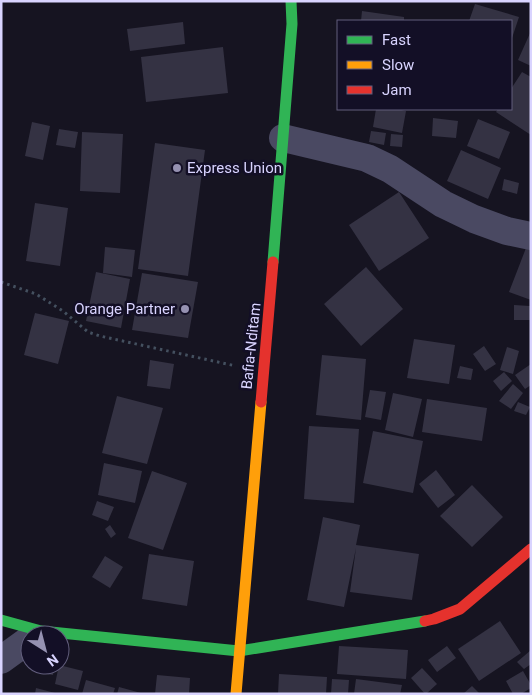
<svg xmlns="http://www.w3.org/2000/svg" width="532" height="695" font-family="Roboto,sans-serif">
  <rect width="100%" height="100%" fill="#161421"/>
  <!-- building -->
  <path fill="#343243" d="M475,4L519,17L511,41V21H469Z
    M362,11L404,17V21H361Z
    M183,22L185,44L130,51L127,29Z
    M531,31V66L518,60Z
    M223,47L228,93L146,102L141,57Z
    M522,72L531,77V135L496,112L498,109H511V89Z
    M376,109H397L406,111L402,133L373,127Z
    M433,118L458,121L456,138L432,136Z
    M478,119L510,132L499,159L467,146Z
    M32,122L50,126L43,160L25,156Z
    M59,129L78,132L75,148L56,145Z
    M371,131L386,133L384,145L369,142Z
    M82,132L123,134L120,193L80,191Z
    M391,134L403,135L402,147L390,146Z
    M155,143L205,150L188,276L138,269Z
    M461,150L501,168L488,199L447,181Z
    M504,179L519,183L517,194L502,190Z
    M399,192L429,238L379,271L349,225Z
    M35,203L68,208L60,266L26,261Z
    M105,247L135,250L132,277L103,273Z
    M526,248L531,250V300L509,292Z
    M366,267L403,309L361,346L324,304Z
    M96,272L130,279L121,328L86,321Z
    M142,273L198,282L188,338L132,330Z
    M514,305L530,306V320H514Z
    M35,313L69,321L58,364L24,355Z
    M414,339L455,345L449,384L407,378Z
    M484,346L496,364L485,371L473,354Z
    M507,347L519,351L513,374L500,370Z
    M322,355L366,359L361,420L316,415Z
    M150,360L174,364L170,389L147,386Z
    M531,364V385L525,389L515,375Z
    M460,366L473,369L471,380L457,378Z
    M504,372L512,381L501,391L493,381Z
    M513,384L523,393L511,409L499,401Z
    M370,390L386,392L381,420L365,417Z
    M393,393L422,399L413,437L385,430Z
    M117,396L163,408L147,464L102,453Z
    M427,399L487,408L482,441L422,432Z
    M518,402L530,407L526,415L514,411Z
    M309,426L359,429L354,503L304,499Z
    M373,431L423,441L413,493L363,483Z
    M104,463L142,471L135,503L98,495Z
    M436,470L455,495L438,508L419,484Z
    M152,471L187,483L163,550L128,538Z
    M472,485L503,517L472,547L440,516Z
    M97,501L114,507L108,521L92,515Z
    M323,517L360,525L356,545L419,554L412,600L350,592L356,548L344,607L307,600Z
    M110,525L116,534L111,538L105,529Z
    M149,554L194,561L187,606L142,599Z
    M105,556L123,567L110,588L92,577Z
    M500,621L521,653L479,681L458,649Z
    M339,646L408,650L406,679L337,674Z
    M447,646L456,658L437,672L428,660Z
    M531,650V664L524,669L517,662Z
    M43,665H55L53,675L41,673Z
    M59,665L83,671L78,690L55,684Z
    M422,668L437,684L426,694H425L411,678Z
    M523,671L531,685V688L521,694H513L506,681Z
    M279,674L327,677L326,694H278Z
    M157,675L190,678L189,694H155Z
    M332,679L349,680L348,694H331Z
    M356,679L402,685L400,694H354Z
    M86,680L115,688L113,694H82Z
    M472,686L480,694H463Z
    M119,687L141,693V694H117Z
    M36,688L55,693V694H35Z"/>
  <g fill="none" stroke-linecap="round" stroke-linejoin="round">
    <!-- path -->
    <path stroke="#44505f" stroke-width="3" stroke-dasharray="2.5 4" stroke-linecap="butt" d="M1,282L36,294L63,311L88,332L100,336L236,366"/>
    <!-- street -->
    <path stroke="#4a4962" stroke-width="28" d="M283,138L367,158L390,169L443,204L474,219L507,231L531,236
      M1,660L30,639"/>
    <!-- fast -->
    <path stroke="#30b455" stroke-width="11" d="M273,262L292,24L291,1
      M1,620L41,631L239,651L425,621"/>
    <!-- slow -->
    <path stroke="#ff9f0a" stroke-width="11" d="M236,694L261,402"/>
    <!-- jam -->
    <path stroke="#e5322d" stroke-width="11" d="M261,402L273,262
      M425,621L434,619L460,609L531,549"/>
  </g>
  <!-- markers -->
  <g fill="#9591b1" stroke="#130f26" stroke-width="2">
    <circle cx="177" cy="168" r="5"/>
    <circle cx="185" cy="309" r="5"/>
  </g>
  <g text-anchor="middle" stroke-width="5" stroke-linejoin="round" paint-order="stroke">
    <!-- poi labels -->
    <g font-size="15" fill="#d9d4ff" stroke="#130f26" text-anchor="start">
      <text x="187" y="173">Express Union</text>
      <text x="175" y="314" text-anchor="end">Orange Partner</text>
    </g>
    <!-- street labels -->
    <g font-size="15" fill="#d9d4ff" stroke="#130f26">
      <text transform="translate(251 346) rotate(-84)" y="5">Bafia-Nditam</text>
    </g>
  </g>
  <!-- border -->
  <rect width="532" height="695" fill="none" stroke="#d9d4ff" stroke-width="5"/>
  <!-- legend -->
  <rect x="337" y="20" width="175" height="90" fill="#130f26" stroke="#625e7d"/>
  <rect x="347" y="36" width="25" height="8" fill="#30b455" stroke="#625e7d"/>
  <text x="382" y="45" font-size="15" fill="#d9d4ff">Fast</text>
  <rect x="347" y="61" width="25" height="8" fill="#ff9f0a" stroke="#625e7d"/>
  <text x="382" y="70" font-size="15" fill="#d9d4ff">Slow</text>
  <rect x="347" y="86" width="25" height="8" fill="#e5322d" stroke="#625e7d"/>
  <text x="382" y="95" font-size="15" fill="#d9d4ff">Jam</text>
  <!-- north arrow -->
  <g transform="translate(45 650) rotate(144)"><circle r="24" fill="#130f26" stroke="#625e7d"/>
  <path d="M0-4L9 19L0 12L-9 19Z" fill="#9591b1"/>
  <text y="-8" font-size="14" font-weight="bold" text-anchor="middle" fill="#d9d4ff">N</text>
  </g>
</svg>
